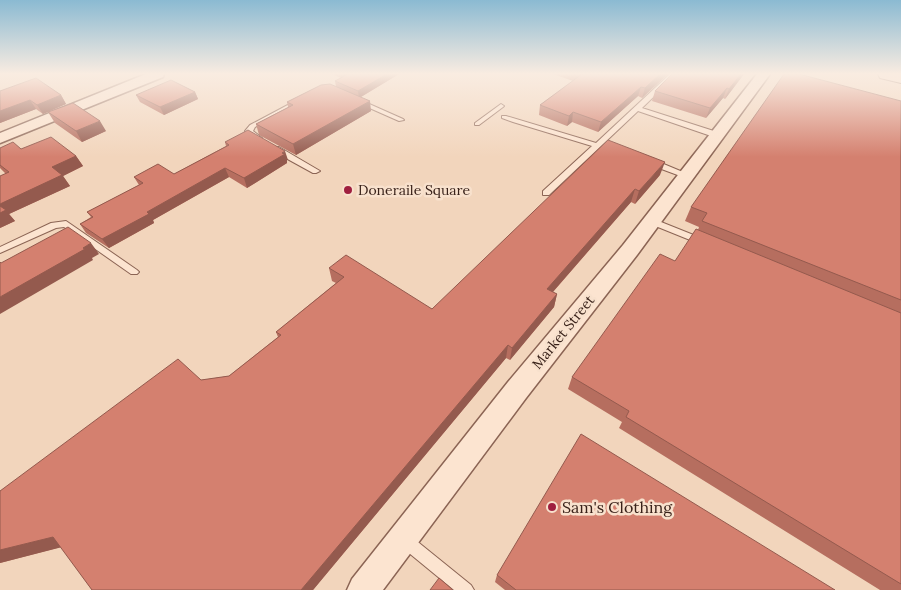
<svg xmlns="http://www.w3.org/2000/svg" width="901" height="590" font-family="Lora,serif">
  <rect width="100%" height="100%" fill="#f2d5bc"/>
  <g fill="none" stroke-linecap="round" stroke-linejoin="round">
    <defs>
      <path id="service" d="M670,74H677L642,108L720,133V137H714L638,111L549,195H543V191L592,146L513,122L502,118V116H506L596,143Z
        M299,99L301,100V102L255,127L253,131L262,138V142C254,143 248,137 245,131L250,125Z
        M358,99L403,119L404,120L399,121L356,102V100Z
        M501,104L504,106L503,107L479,125H475V123Z
        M273,147H279L320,171L316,173H313L273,151Z
        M648,160H654L690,175L689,177H683L648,164Z
        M651,218L706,240L708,242L706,244H700L648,223L647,221Z
        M66,221L137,270L139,272L137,274H131L64,227L56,228L0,253V247L51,223Z
        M403,532L408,534L471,585L474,590H454L398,544L396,539L398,534Z"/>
      <path id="minor" d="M146,74H164L163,77L0,143V133Z
        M757,74H770L637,255L526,398L383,590H347L352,579L508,382L623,245Z"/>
      <path id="secondary" d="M878,74H901V83L880,78Z"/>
    </defs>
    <!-- service casing -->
    <use href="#service" stroke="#8b6454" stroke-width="2"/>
    <!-- minor casing -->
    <use href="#minor" stroke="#8b6454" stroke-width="3"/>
    <!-- secondary casing -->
    <use href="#secondary" stroke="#6d4538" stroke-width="2"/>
    <!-- service -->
    <use href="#service" fill="#fce4d0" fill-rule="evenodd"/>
    <!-- minor -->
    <use href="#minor" fill="#fce4d0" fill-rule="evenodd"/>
    <!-- secondary -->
    <use href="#secondary" fill="#fce4d0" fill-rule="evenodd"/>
  </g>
  <!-- wall -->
  <path fill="#b66e5f" d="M332,74H399L361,97L371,111L296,155L259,135L256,124L288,107L287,102L336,87L335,81L341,78Z
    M553,74H668L642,98L638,96L598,132L572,122L567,126L539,115L540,105L573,81Z
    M744,74L725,99L723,98L706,118L652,101L655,91Z
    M0,91L61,95L66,104L43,114L36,109L0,123Z
    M195,92L198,99L164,115L140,102L136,95Z
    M901,101V590H880L619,428L622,422L568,389L572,377L675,261L698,230L699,227L685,221L691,207Z
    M48,112L106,131L82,142L55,123Z
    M225,142L288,160H287V163L247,188L229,177L153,220L154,223L109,248L86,233L80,224L91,217L87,212L139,185L134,177L174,174L226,146Z
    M0,148L76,156L83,166L63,176L70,186L9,214L15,221L0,228L6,174L0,168Z
    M660,175L635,204L631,202L553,292L557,294L554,307L510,360L506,358L313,590H92L61,547L0,563V491L201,380L229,376L278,337L276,332L336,283L332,281L329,268L432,309Z
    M497,575L835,590H505L495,582Z"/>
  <!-- shaded-wall -->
  <path fill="#945a4e" d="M387,74H399L359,98L358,91Z
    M660,74H668L642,98L645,88Z
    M741,74H744L725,99L729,89Z
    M641,87L638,96L598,132L601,122Z
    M727,88L723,98L706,118L710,108Z
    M195,92L198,99L164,115L160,107Z
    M61,95L66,104L43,114L37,105Z
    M30,100L36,109L0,123V111Z
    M370,101L371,111L296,155L293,144Z
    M573,112L572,122L567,126L569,116Z
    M100,121L106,131L82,142L76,131Z
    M285,151L288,160H287V163L247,188L244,178Z
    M76,156L83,166L63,176L70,186L9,214L15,221L0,228V204L52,167Z
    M665,162L660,175L635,204L639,191Z
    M225,168L229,177L153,220L154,223L109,248L102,239L147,212Z
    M635,189L631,202L544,302L547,289Z
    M91,243L99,254L92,258L93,260L0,314V297Z
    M557,294L554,307L510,360L512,348Z
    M508,345L506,358L313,590H301Z
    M53,537L70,545L0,563V550Z"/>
  <!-- building -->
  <path fill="#d4806f" stroke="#945a4e" d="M348,74H387L358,91L335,81Z
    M582,74H660L645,88L641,87L601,122L573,112L569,116L540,105Z
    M672,74H741L729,89L727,88L710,108L655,91Z
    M784,74H799L901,101V300L702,221L707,213L691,207Z
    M36,78L61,95L37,105L30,100L0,111V91Z
    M171,80L195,92L160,107L136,95Z
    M330,84L370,101L293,144L256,124L293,105L287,102L321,85Z
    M73,103L100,121L76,131L48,112Z
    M248,130L285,151L282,153L285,154L244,178L225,168L147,212L149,214L102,239L80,224L93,217L87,212L143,183L134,177L158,164L174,174L229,145L225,142Z
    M51,137L76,156L52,167L62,175L0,204V176L9,172L0,165V148L13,142L21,149Z
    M608,140L665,162L639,191L635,189L547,289L557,294L512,348L508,345L301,590H92L53,537L0,550V491L178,359L201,380L229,376L281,335L276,332L344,277L329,268L346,255L432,309Z
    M0,206L6,210L0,213Z
    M68,227L91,243L83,248L85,249L0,297V262L1,263Z
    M696,229L901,313V584L626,417L629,411L572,377L660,254L675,261Z
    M581,434L835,590H516L497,575Z
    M439,578L453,590H430Z"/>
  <!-- sky -->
  <linearGradient id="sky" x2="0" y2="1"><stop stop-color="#8bbad2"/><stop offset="0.47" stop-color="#f9ece1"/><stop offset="1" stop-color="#f9ece1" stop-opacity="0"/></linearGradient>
  <rect width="901" height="157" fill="url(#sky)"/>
  <!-- markers -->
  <g fill="#9f1f3f" stroke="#f8e1cd" stroke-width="2">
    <circle cx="348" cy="190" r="5"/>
    <circle cx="552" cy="507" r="5"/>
  </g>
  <g text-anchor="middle" stroke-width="5" stroke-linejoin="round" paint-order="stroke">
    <!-- poi labels -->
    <g font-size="14" fill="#39221a" stroke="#f8e1cd" text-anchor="start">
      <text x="358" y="195">Doneraile Square</text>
    </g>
    <!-- street labels -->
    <g font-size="14" fill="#39221a" stroke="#f8e1cd">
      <text transform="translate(563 332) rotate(-51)" y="5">Market Street</text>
    </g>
    <!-- near-poi labels -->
    <g font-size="16" fill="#39221a" stroke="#f8e1cd" text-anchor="start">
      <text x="562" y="513">Sam's Clothing</text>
    </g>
  </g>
</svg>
